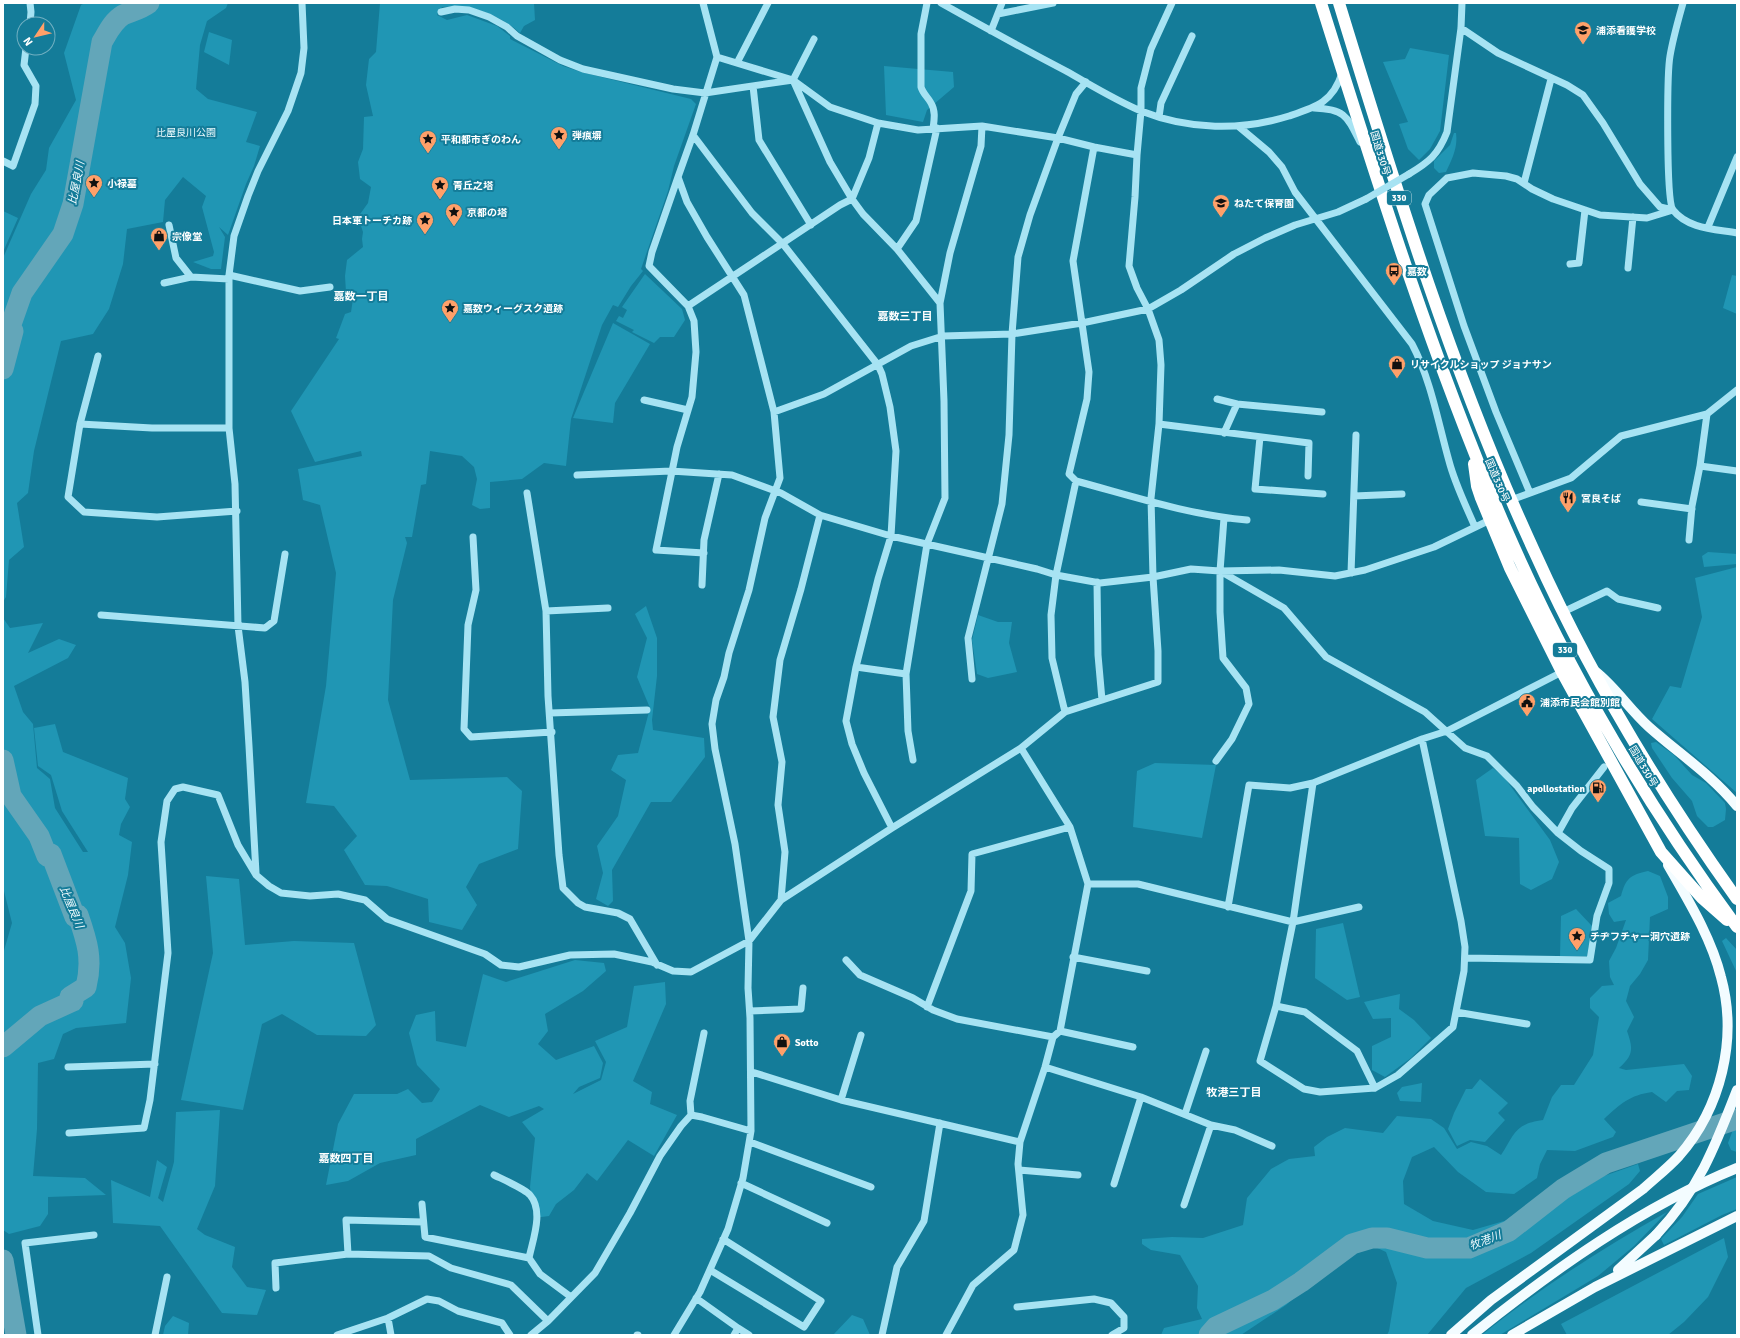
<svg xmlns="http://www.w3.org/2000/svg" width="1740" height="1338" font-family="Signika,'Noto Sans JP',sans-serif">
  <rect width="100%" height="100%" fill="#147c99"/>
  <!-- green -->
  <path fill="#2096b4" d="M85,3H228L226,8L207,21L200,45L196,89L208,99L257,112L246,142L260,146L254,166L246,184L228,235L219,227L225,237L221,269H211L193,262L213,256L214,252L202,207L206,196L183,177L165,200L163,222L127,229L123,264L109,309L93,334L61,341L34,451L28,493L17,503L24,547L9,560L6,597L3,602V258L31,194L46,170L49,148L76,100L64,53L81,5Z
    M380,3H534L535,20L524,26L520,33C497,13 471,5 442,7L437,15L447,20L467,15L497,26L510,36V39L563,66L581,72L691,99L696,104L674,166L668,191L641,269L643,271L631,286L618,307L613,305L602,325L571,419L566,466L544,463L522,479L490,482V508L480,509L472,505L477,479L474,467L462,456L430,451L426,484L421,485L412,537H405L407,543L393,600L388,700L410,780L507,777L522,791L518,849L479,864L466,887L477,905L462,930L429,922L428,899L387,886L365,885L344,850L357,836L334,806L306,803L326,686L336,573L320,505L303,500L298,469L362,456L361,451L315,462L291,411L339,339L336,338L345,314L351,312L354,292H346L345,276L347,260L363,247L362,239L363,232L358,217L368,203L371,187L360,179L358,162L363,149L364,117L373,116L366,85L369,59L376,52Z
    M209,32L232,40L229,65L204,52Z
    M1410,48L1449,55L1440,131L1430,149L1419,160L1408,149L1399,124L1408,122L1383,62L1405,59Z
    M884,66L953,72L954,87L927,110L923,122L886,115Z
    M1454,133H1456C1458,148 1452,159 1446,172L1439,173L1434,168V161L1450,145Z
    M3,211L18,218L3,252Z
    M645,274L682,309L685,320L674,337H660L654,343L632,332L634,330L616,321L619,316L623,318L627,310L622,307Z
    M1732,275L1737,276V314L1723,308Z
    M613,323L650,344L615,403L613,423L573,418Z
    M1708,552L1737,554V564L1704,567L1702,556Z
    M1737,567V793L1652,719L1670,686L1681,688L1702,617L1695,578Z
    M646,606L657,638V676L652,720L653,730L704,738L705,757L671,802H651L612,870L613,901L608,906L596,899L603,873L597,846L618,816L626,780L611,770L618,755L638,753L650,708L637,677L647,638L635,614Z
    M978,615L998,622H1012L1009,643L1017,672L988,678L977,674L972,640Z
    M3,618L10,628L43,623L28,653L59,639L76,645L68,658L14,686L23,712L33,724L37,768L50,779L55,808L83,852H88L62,811L51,775L38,766L34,728L55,724L63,752L128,778L125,799L130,807L121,824L119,835L132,842L128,875L115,927L125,943L131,978L126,1023L76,1028L63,1034L54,1059L38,1063L37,1129L33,1176L85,1178L106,1195L48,1197V1214L40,1226L9,1234L3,1230V954L12,923L3,887Z
    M1656,742L1674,755L1692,775L1706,783L1725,803L1726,809L1725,820L1713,827H1708L1697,816L1692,801L1672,778L1652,748L1651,743Z
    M1155,763L1216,765L1202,838L1133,827L1137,771Z
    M1493,768L1504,777L1550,840L1559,862L1552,879L1531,890L1520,884L1519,838L1485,836L1476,780Z
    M1648,871L1660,876L1668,897V909L1650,917L1648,960L1640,974L1630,986L1626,1001L1634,1017L1627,1031C1633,1048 1634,1055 1619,1068L1626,1070L1684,1064L1692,1076L1689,1090L1677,1091L1666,1102L1652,1092C1630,1095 1620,1104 1604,1119L1616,1132L1613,1137L1575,1151L1547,1150L1540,1164L1537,1178L1514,1194L1486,1192L1458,1172L1434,1147L1412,1157L1403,1181L1404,1204L1433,1221L1473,1230L1511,1219L1561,1201L1604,1176L1638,1164L1640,1171L1629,1184L1531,1253L1466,1288L1427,1335H1387L1389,1331L1397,1283L1386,1252L1373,1246L1340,1243L1324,1272L1286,1305L1241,1335H1161L1164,1328L1202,1319L1197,1308L1198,1286L1180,1255L1151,1250L1142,1244V1239L1172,1237L1203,1238L1243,1225L1247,1198L1271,1169L1289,1159L1315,1156L1314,1147L1327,1137L1345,1128L1383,1133L1397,1116L1431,1119L1444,1128L1457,1149L1471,1142L1487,1146L1501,1155C1515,1134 1514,1124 1543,1120L1552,1097L1561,1085H1574L1593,1055L1599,1017L1590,1008V998L1602,986L1614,985L1610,977L1609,961L1616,948L1626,920L1614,922L1609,914L1608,903L1621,896C1626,878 1630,875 1648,871Z
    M206,876L239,879L245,945L294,941L354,943L376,1025L366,1036L317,1035L282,1014L262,1024L243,1110L181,1100L213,953Z
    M1576,909L1592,926L1587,956H1560L1561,916Z
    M1343,923L1360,997L1347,1000L1315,978L1316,929Z
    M1726,938L1737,950V973L1722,941Z
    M575,960L604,963L606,971L583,991L545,1014L548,1031L538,1044L556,1060L594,1046L603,1063L600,1078L579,1087L573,1094L601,1080L606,1062L595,1041L627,1027L634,986L665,982L666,1004L633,1081L652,1092L650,1104L677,1115L654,1156L628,1140L597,1181L587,1173L574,1190L556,1204L549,1216L534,1218L530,1187L535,1138L522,1122L544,1109L539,1106L509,1117L480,1105L416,1139V1155L380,1163L348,1181L326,1185L338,1124L354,1094H397L408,1089L422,1103L432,1102L440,1089L417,1065L409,1033L416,1015L435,1011L436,1041L466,1047L483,974L506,982Z
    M1400,994L1399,1009L1414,1020L1431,1038L1411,1058L1385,1077L1372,1070V1046L1391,1037V1018L1373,1019L1364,1002Z
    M1480,1079L1508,1103L1498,1113L1505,1120L1485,1142L1470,1140L1457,1146L1448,1129L1454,1113L1466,1089H1472Z
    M1422,1083L1421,1102L1400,1101L1397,1093L1402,1087Z
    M220,1110L215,1186L197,1229L205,1235L235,1247L232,1267L247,1287L266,1290L257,1315L222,1313L160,1226L113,1223L111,1180L150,1197L157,1160L167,1167L158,1198L163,1202L174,1162L176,1112Z
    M1737,1119V1152L1731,1150L1728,1143Z
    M1737,1177V1209L1722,1215L1664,1245L1661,1239L1682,1217L1698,1194Z
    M1667,1212L1634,1246L1598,1276L1500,1335H1482C1540,1288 1603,1248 1667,1212Z
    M1724,1238L1728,1257L1708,1297L1684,1322L1668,1335H1567L1561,1324Z
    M852,1315L863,1319L870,1335H833Z
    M173,1316L189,1323L188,1335H163L165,1326Z"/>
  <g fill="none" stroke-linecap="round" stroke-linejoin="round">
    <!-- river -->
    <path stroke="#63a6b9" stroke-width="21" d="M3,369L13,331L9,330L22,293L63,234L73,204L102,42C108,32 113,21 123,15C132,11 141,9 149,3
      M3,760L11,796L39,836L47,856L51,854L75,917L78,915C87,941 93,959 86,987L70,997L73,1001L40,1016L3,1047
      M3,1260L16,1335
      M1209,1335L1216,1327L1273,1300L1301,1282L1352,1244L1372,1238H1387L1427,1248H1469L1509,1231L1563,1189L1606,1163L1737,1119"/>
    <!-- minor -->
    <path stroke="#a7e3f3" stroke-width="7" d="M927,3L921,34V87C923,94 928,97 931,103C936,111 934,121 933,129
      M941,3C982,26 1024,49 1066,71C1091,85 1115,100 1141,111C1189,130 1241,131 1289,116C1316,107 1333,102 1342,73
      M1683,3C1678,21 1673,38 1670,56C1667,73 1666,201 1673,210C1688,229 1715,229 1737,233
      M441,12L455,9L469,10L489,17L507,27L517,36L560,60L583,69L673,89L705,93L793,80L814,39
      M998,14L1053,3
      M30,24L31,12L30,3
      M1461,28L1498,53L1567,85L1583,95L1603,123L1640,184L1660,207L1673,210
      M991,31L1002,3
      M717,57L793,80L830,107L878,123L918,130L982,126L1058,138L1094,147L1137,155
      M737,63L768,3
      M793,80L830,162L852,199L863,214L897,249L940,303L944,401L945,498L927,544L906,674L908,731L913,760
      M753,86L759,140L811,225
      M1314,108C1345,109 1347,116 1360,142
      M1159,117L1161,103L1192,36
      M1238,126L1269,152L1282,167L1295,192L1412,344C1431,380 1438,422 1449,461C1455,484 1466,506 1475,527
      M693,135L752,213L783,244L878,365L882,374L890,407L896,451L891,536L878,579L856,667L846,721L852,744L864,773L892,828
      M3,161L13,166L35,104L36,86L24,65L26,48
      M1409,174C1429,162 1438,155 1447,132L1461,28L1462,3
      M678,177L652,252L649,266L688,306L840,205L852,199L869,158L878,123
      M1524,183L1551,79
      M169,225L176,258L191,277
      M1708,227L1737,157
      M897,249L916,221L937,128
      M1570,264L1579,263L1585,210
      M1628,268L1633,217
      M229,275L300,291L330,287
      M164,283L191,277L229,279
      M940,303L950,253L981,146L982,126
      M688,306L694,321L696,352L692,397L677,447L656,550L704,553
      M1217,399L1237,404
      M644,400L688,410
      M774,412L824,394L911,346L943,336L1012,334L1082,323L1148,309L1181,290L1234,254L1265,238L1295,225L1338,212L1366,199
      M1707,414L1700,466L1737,471
      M80,424L98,356
      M1159,424L1309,443L1308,476
      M229,428H152L80,424L68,497L84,512L157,517L237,511
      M1224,433L1237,404L1322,412
      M1260,437L1255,489L1323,494
      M577,475L671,471L732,475L781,493L820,515L891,536L1037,569L1056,575L1100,583L1153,577L1191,569L1220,571L1279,570L1335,576L1365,570L1434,547L1490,520
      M1076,481C1132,496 1189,515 1247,520
      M527,493L546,611L548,696L559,855L563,888L578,903L585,907L618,913L630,919L657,965
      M1530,493L1496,412L1464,326L1425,204L1429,195L1447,178L1473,173L1506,176L1517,179L1532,189L1553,199L1600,215L1647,218L1673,210
      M1354,496L1402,494
      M1511,500L1571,478L1621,436L1707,414L1737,390
      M1641,502L1692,509
      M473,537L476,590L468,625L464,729L471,737L552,732
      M1689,540L1692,506L1700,466
      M1220,571L1284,608L1326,657L1425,712L1465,748L1487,756L1517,786L1533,807L1558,833L1581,851L1609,869V883L1597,916L1590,960L1465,958
      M1351,573L1356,435
      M1097,582L1098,655L1102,700
      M702,585L704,540L719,474
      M546,611L608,608
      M1563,612L1607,591L1618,599L1658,608
      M101,615L265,628L274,621L285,554
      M856,667L906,674
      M972,679L968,638L1002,504L1009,435L1012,334L1018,257L1030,215L1058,138L1076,94L1086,82
      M1065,712L1052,658L1051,615L1056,575L1076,481L1069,474L1087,399L1089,372L1073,261L1094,147
      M550,713L647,710
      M1216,761L1232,739L1249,704L1246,688L1223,658L1220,612V571L1224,518
      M1558,833L1572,808L1604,767
      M256,873L249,746L245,682L238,626L235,484L229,428V275L234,236L248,196L258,171L288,111L301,73L304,48L302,3
      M1088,884H1138L1293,922L1359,907
      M781,900L785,852L778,805L782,762L773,717L780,660L801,589L820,515
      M1228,907L1249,785L1290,788L1313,783
      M1073,957L1147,971
      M846,960L860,975L913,998L933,1010L957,1019L1053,1037
      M1276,1006L1260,1061L1304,1089L1320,1092L1375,1088L1398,1075L1453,1027L1464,971L1465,947L1461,921L1422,739
      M927,1007L971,891L972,854L1070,827
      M750,1011L801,1009L803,988
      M1456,1012L1527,1024
      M1060,1031L1133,1047
      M68,1067L155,1064
      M1045,1067L1141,1097L1114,1184
      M752,1072L841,1100L1020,1142
      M1375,1088L1357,1051L1305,1012L1276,1006L1293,922L1313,783L1422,739L1447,731L1562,672
      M1141,1097L1211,1125L1184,1205
      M841,1100L861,1035
      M1185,1114L1206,1051
      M691,1115L690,1101L704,1033
      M1211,1125L1235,1130L1272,1146
      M69,1133L144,1128L150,1100L168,953L161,842L167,801L175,789L183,787L218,795L238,845L256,875L269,886L281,893L310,896L338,894L365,900L387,919L485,954L501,965L519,967L570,955L614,954L652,962L673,971L691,972L749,941L781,900L892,828L1021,748L1065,712L1158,682V651L1153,577L1151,498L1159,424L1161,365L1159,340L1148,309L1137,288L1129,266L1135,197L1137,155L1141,111V88L1151,49L1172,3
      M750,1142L871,1187
      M1019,1170L1078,1175
      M494,1175C502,1179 525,1189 530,1195C544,1211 533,1239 529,1258
      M741,1183L827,1223
      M422,1204L425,1237L529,1258L540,1274L571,1297
      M348,1254L346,1220L423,1222
      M710,1270L804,1327L821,1301L723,1239
      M276,1288L275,1263L348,1254L429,1256L451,1268L511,1285L548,1321
      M696,1298L738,1328L734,1335
      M1017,1307L1094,1299L1111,1303L1124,1317V1328L1112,1335
      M388,1318L391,1335
      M738,1328L749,1335
      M38,1335L25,1243L94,1235
      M155,1335L167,1277
      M337,1335L388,1318L427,1299L439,1301L458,1311L502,1323L510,1335
      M531,1335L548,1321L595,1273L630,1213L660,1156L681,1126L691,1115L702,1117L751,1131
      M637,1335H638
      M674,1335L700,1292L728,1229L743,1178L751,1131L750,1018L748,988L749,941L735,844L715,749L712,724L716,700L724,677L729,653L749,590L765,518L780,478L774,412L744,295L707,237L687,202L678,177L693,135L717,57L703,3
      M882,1335L897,1267L924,1221L940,1123
      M946,1335L973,1285L1014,1250L1023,1215L1018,1164L1020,1142L1045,1067L1053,1037L1060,1031L1088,884L1070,827L1021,748"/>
    <!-- major -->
    <path stroke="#f3fcff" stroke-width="10" d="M1596,672C1616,688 1630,710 1649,727C1678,753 1712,775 1737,806
      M1618,1270L1656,1235
      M1451,1335L1491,1300L1643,1189C1655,1178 1668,1168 1679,1156C1721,1108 1738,1039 1721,977C1711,937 1688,900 1668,865
      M1472,1335C1553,1270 1641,1207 1737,1168
      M1512,1335L1595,1287L1737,1216"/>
    <!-- highway -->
    <path stroke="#fff" stroke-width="12" d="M1321,3C1377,181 1432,358 1506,529C1567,669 1646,804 1737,927
      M1339,3C1396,189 1453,376 1535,553C1590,675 1659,790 1737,899
      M1474,464L1477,486L1481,498L1510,568L1562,672L1661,852L1702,898L1727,920"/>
    <!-- minor-bridge -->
    <path stroke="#a7e3f3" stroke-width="7" d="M1366,199L1409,174"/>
    <!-- major-bridge -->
    <path stroke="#f3fcff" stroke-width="10" d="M1656,1235C1699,1189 1715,1147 1737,1090"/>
  </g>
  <!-- icons -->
  <defs>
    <symbol id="university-pin" viewBox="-11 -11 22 30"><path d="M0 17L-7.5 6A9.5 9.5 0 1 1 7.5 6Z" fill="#ffa069" stroke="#147c99"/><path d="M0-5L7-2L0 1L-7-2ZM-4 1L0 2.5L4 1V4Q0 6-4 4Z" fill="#111"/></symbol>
    <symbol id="sight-pin" viewBox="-11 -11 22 30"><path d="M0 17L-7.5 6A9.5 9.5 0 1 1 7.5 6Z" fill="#ffa069" stroke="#147c99"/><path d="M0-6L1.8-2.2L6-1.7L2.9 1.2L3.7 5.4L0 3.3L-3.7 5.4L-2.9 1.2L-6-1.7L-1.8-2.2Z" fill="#111"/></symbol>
    <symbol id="school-pin" viewBox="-11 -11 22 30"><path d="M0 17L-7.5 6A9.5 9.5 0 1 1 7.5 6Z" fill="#ffa069" stroke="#147c99"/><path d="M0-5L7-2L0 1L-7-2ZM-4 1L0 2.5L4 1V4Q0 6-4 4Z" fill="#111"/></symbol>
    <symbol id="shop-pin" viewBox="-11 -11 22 30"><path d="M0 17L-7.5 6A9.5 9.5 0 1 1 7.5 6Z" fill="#ffa069" stroke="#147c99"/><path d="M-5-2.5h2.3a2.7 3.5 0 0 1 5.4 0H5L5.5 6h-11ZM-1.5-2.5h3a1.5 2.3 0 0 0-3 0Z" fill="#111"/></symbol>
    <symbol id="bus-pin" viewBox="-11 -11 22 30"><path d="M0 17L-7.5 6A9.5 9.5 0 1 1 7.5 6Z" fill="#ffa069" stroke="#147c99"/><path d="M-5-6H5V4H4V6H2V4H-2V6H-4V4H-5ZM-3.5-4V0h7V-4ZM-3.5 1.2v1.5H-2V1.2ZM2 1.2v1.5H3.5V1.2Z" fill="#111"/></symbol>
    <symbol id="restaurant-pin" viewBox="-11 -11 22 30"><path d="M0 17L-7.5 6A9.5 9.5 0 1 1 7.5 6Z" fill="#ffa069" stroke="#147c99"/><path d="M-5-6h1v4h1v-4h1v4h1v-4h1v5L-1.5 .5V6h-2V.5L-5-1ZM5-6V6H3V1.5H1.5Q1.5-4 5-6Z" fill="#111"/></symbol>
    <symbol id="civic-pin" viewBox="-11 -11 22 30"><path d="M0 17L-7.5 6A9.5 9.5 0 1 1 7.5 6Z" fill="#ffa069" stroke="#147c99"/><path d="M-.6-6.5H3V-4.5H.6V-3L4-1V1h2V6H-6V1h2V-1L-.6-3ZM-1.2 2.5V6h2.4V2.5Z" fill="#111"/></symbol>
    <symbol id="fuel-pin" viewBox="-11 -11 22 30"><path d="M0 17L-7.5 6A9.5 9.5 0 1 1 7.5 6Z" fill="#ffa069" stroke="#147c99"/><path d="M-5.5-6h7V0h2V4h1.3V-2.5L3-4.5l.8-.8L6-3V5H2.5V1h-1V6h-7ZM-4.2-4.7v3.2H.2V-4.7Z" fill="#111"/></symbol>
  </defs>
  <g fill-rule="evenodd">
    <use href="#university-pin" x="1573" y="20" width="20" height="27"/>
    <use href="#sight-pin" x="549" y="125" width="20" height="27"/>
    <use href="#sight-pin" x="418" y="129" width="20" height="27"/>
    <use href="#sight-pin" x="84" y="173" width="20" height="27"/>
    <use href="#sight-pin" x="430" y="175" width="20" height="27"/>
    <use href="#school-pin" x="1211" y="193" width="20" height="27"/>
    <use href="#sight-pin" x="444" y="202" width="20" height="27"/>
    <use href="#sight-pin" x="415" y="210" width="20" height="27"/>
    <use href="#shop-pin" x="149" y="226" width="20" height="27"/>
    <use href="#bus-pin" x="1384" y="261" width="20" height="27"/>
    <use href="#sight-pin" x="440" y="298" width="20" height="27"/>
    <use href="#shop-pin" x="1387" y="354" width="20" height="27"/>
    <use href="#restaurant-pin" x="1558" y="488" width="20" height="27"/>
    <use href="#civic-pin" x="1517" y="692" width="20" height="27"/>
    <use href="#fuel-pin" x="1588" y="778" width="20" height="27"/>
    <use href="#sight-pin" x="1567" y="926" width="20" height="27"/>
    <use href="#shop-pin" x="772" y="1032" width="20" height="27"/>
  </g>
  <g text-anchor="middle" stroke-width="4" stroke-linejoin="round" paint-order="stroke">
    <!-- shield labels -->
    <g fill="#147c99" stroke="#b8d8e0" stroke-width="1">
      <rect x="1387" y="191" width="24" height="14" rx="3"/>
      <rect x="1553" y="643" width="24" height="14" rx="3"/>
    </g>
    <g font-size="9" font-weight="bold" fill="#fff">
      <text x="1399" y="201">330</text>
      <text x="1565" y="653">330</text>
    </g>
    <!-- poi labels -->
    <g font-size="10" font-weight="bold" fill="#fff" stroke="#147c99" text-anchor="start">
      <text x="1596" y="34">浦添看護学校</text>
      <text x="572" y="139">弾痕塀</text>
      <text x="441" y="143">平和都市ぎのわん</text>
      <text x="107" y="187">小禄墓</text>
      <text x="453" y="189">青丘之塔</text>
      <text x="1234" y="207">ねたて保育園</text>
      <text x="467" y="216">京都の塔</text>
      <text x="412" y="224" text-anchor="end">日本軍トーチカ跡</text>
      <text x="172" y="240">宗像堂</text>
      <text x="1407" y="275">嘉数</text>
      <text x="463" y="312">嘉数ウィーグスク遺跡</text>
      <text x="1410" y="368">リサイクルショップ ジョナサン</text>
      <text x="1581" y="502">宮良そば</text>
      <text x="1540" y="706">浦添市民会館別館</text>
      <text x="1585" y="792" text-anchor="end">apollostation</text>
      <text x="1590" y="940">チヂフチャー洞穴遺跡</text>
      <text x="795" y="1046">Sotto</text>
    </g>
    <!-- park labels -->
    <g font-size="10" fill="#ecfbfe" stroke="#147c99">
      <text x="186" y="136">比屋良川公園</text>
    </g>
    <!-- street labels -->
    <g font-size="10" fill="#fff" stroke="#147c99">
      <text transform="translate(1381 153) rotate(73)" y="4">国道330号</text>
      <text transform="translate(1498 480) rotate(67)" y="4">国道330号</text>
      <text transform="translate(1644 766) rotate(59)" y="4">国道330号</text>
    </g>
    <!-- water labels -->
    <g font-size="11" font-style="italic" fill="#f0fbfe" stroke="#147c99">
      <text transform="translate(76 183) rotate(-79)" y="4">比屋良川</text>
      <text transform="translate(72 907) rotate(67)" y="4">比屋良川</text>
      <text transform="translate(1485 1240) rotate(-21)" y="4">牧港川</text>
    </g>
    <!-- neighbourhood labels -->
    <g font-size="11" font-weight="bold" fill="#fff" stroke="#147c99">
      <text x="361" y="300">嘉数一丁目</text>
      <text x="905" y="320">嘉数三丁目</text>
      <text x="1234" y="1096">牧港三丁目</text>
      <text x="346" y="1162">嘉数四丁目</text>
    </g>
  </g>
  <!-- border -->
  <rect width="1740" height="1338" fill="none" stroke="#ffffff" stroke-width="8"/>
  <!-- north arrow -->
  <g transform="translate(36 36) rotate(235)"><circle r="19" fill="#147c99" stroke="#72b0c2"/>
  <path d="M0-3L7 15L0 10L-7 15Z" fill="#ffa069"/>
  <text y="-6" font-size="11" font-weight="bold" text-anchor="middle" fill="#ffffff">N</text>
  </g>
</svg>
